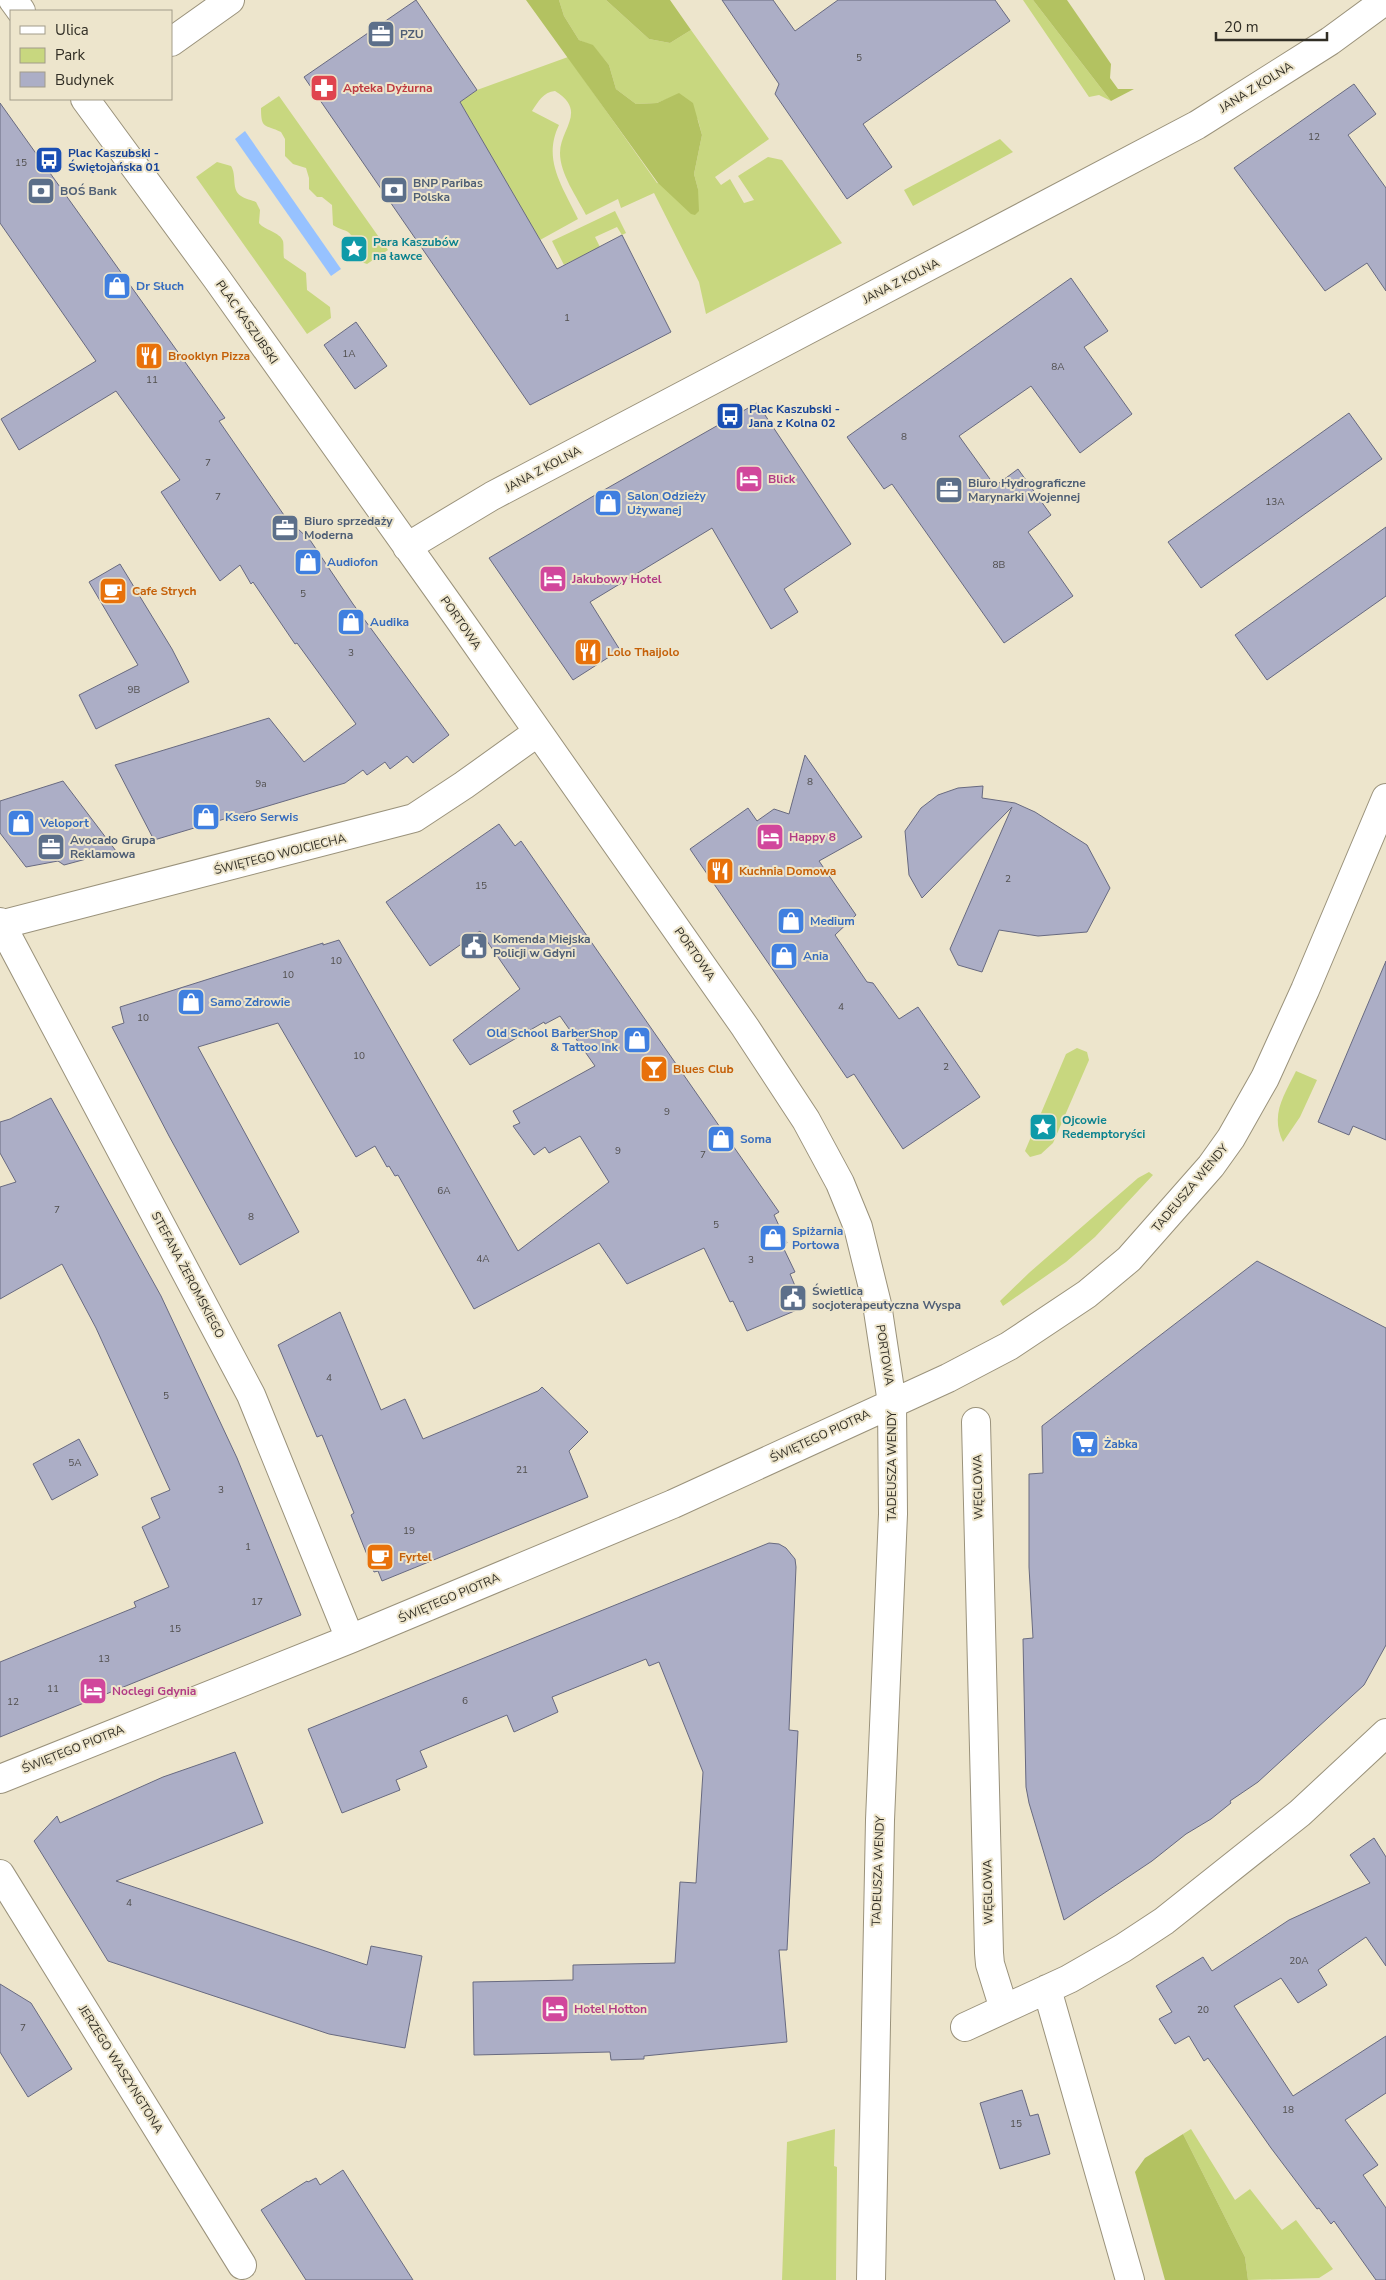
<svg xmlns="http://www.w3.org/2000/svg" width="1386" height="2280" font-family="'Nunito Sans',sans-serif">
  <rect width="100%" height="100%" fill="#ede5cc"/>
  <!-- green -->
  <path fill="#c8d77f" d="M559,0H606L649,39L670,43L691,30L769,139L715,177L721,185L730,179L744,203L754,200L738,176L768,157L782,160L842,243L706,314L699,282L654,193L621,208L618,199L586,215C577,197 560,174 560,153C560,129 588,111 555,91C543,92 538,102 532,111L559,125C542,160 563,187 578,219L540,240L460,102L477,90L568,57L657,183L698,189L694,174L702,135L698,120L679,94L657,103L636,104L616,89L609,65L593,46L579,40L564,16Z
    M1023,0H1033L1111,101L1099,95L1089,97Z
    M279,96L388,250L367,264C347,257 362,247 351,235C347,229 339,230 333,225L332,205L322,197H317L309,189V178L306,168L293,164L285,156V139L281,132C265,124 261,130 261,108Z
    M1000,139L1013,152L913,206L904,190Z
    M217,162L231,166C237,175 231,190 241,196C245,199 252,200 256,202L260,210L259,223C264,230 280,232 283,241C284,245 283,253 284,258L306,273L307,290L330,307L331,318L307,334L196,177Z
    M615,211L626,233L622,235L617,227L595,237L600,247L564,265L552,241Z
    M1077,1048L1087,1052L1089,1060L1053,1143L1041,1154L1030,1157L1025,1151L1066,1054Z
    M1296,1071L1317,1080L1300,1117L1283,1142C1270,1114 1284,1096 1296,1071Z
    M1149,1172L1153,1175L1095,1237L1066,1262L1003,1306L1000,1301L1030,1272L1138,1178Z
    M835,2129L834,2166L837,2167L836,2280H782L787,2142Z
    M1191,2129L1235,2200L1250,2189L1282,2230L1296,2220L1333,2269L1319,2278L1248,2280L1245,2257L1183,2134Z"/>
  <!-- forest -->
  <path fill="#b3c261" d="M526,0H559L564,16L579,40L593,45L609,65L616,89L636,104L657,103L679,93L693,103L702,135L694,174L698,189L699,211L695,215L691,214L658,183Z
    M606,0H670L691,30L670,43L649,39Z
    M1033,0H1067L1111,64L1110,78L1118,89H1134L1111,101Z
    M1183,2134L1245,2257L1248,2280H1165L1135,2172L1145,2158Z"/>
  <!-- water -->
  <path fill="#97c2ff" d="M245,131L341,269L331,276L235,139Z"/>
  <!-- building -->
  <path fill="#acaec6" stroke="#686a80" d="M416,0L477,90L460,102L557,269L622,235L671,332L530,405L304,77Z
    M722,0H773L795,31L838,0H995L1010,21L863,124L892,167L847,199L775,94L779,84Z
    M1354,84L1376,114L1348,135L1386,188V291L1367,263L1325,291L1234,168Z
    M0,103L225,418L219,421L286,518L310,540L353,604L449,735L413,763L407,756L390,769L385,762L367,775L363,770L345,783L154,840L115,765L269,718L304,762L356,724L297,643L295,644L253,582L251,584L240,565L220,581L161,492L180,480L116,391L19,450L1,419L96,361L0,223Z
    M1071,278L1108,331L1084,347L1132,414L1080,453L1031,386L959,436L995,486L1018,469L1051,515L1028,532L1073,596L1004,643L892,484L884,489L847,437Z
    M356,322L387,366L355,389L324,345Z
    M757,403L851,544L784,589L798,612L771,629L712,528L590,602L620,650L573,680L489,558L590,498Z
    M1349,413L1382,459L1201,588L1168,542Z
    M1386,527V596L1267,680L1235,635Z
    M120,564L172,649L189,682L96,729L79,695L138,665L89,582Z
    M805,755L862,837L819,861L856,915L835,935L867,982L873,983L899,1019L918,1007L980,1097L903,1149L854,1074L847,1078L690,849L748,808L757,821L774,809L789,814Z
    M63,781L116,851L64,865L58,861L26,867L0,833V801Z
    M983,786L982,798L1015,803L1035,812L1087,845L1110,888L1087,932L1038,936L999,930L982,972L958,965L950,949L1012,807L922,898L909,875L905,831L921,808L938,795L958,788Z
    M499,824L515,846L521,841L779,1212L774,1215L787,1243L782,1245L795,1272L790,1274L804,1307L747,1331L733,1301L730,1302L704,1248L627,1284L599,1243L474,1309L398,1175L395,1176L389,1166L387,1167L375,1146L356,1157L278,1023L198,1047L299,1232L240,1265L169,1136L112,1027L124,1023L120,1007L323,943V945L339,940L518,1251L609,1182L580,1136L549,1153L545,1147L534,1155L513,1126L520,1123L513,1111L595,1066L560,1016L545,1024L544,1022L470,1065L453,1040L520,989L480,931L430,966L386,902Z
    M1386,961V1140L1353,1126L1349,1135L1318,1122Z
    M51,1098L161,1296L237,1458L301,1615L0,1737V1662L136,1607L134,1602L169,1587L142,1527L160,1518L151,1498L170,1490L96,1328L62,1264L0,1299V1187L16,1182L0,1153V1122L10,1119Z
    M1257,1261L1386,1328V1645L1364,1685L1258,1782L1230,1801L1231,1803L1211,1819L1186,1834L1152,1861L1064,1920L1029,1803L1026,1787L1023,1639L1033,1638L1029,1567V1474L1043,1473L1042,1426Z
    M340,1312L381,1410L405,1399L423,1439L538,1391L542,1387L588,1432L569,1451L588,1497L382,1581L378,1571L374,1572L351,1515L354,1513L322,1435L317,1437L278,1345Z
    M79,1439L98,1475L52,1500L33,1464Z
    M769,1543L779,1544L786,1548L795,1559L796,1567L789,1730L798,1731L787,1950H779L787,2042L644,2056V2059L611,2060L610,2052L474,2055L473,1982L573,1980V1965L675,1963L680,1882L696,1883L703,1772L659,1662L649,1666L646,1659L552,1697L558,1712L514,1732L507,1715L420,1751L427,1767L396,1780L400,1790L342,1813L308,1729Z
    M235,1752L263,1823L116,1881L367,1965L371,1946L422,1956L405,2048L329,2034L108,1961L34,1841L57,1816L60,1823L163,1777Z
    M1374,1838L1386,1857V1966L1366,1937L1318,1970L1327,1985L1298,2003L1281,1978L1234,2006L1293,2096L1386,2036V2093L1345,2120L1378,2165L1363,2175L1386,2208V2280H1376L1334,2221L1331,2224L1319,2208L1317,2209L1271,2148L1208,2058L1204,2061L1189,2036L1175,2044L1159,2019L1172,2012L1156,1986L1203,1957L1212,1971L1289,1920L1370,1883L1350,1855Z
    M0,1984L31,2003L72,2069L28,2097L0,2052Z
    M1022,2090L1030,2116L1038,2114L1050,2154L1000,2169L980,2103Z
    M343,2170L413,2280H306L261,2210L307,2181L308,2182L316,2178L320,2185Z"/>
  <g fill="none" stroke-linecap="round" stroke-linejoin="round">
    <defs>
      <path id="minor" d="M13,0L21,11
        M171,42L230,0
        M85,99L217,279L459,619L745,1027L806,1120L840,1183L858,1227L877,1304L892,1403L893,1514L880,1820L871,2280
        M407,547L492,496L1197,125L1330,41L1386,0
        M0,922L251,1395L350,1639
        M0,925L414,818L464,785L538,732
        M976,1422L989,1953L990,1964L1004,2009
        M0,1779L350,1639L673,1504L948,1378L1009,1346L1087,1294L1129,1259L1211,1166L1231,1138L1265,1078L1305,990L1386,798
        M0,1874L242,2265
        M1047,1989L1130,2280
        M965,2027L1069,1979L1123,1948L1164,1921L1300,1813L1386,1733"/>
    </defs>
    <!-- minor casing -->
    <use href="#minor" stroke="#9a927b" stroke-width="30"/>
    <!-- minor -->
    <use href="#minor" stroke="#fff" stroke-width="28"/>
  </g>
  <!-- icons -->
  <defs>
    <symbol id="office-square" viewBox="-11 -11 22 22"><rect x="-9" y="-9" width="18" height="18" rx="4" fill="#5c6f8a" stroke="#ede5cc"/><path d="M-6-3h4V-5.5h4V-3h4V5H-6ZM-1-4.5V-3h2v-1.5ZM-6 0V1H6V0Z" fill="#fff"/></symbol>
    <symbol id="pharmacy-square" viewBox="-11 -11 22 22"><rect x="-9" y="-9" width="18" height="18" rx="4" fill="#e0444e" stroke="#ede5cc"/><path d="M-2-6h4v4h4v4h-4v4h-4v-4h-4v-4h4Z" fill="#fff"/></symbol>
    <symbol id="bus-square" viewBox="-11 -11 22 22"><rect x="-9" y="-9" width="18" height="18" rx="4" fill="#1a4fb4" stroke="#ede5cc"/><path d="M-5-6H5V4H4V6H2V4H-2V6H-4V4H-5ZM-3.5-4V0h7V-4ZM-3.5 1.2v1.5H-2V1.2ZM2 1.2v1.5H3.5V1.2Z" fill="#fff"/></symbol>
    <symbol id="bank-square" viewBox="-11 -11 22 22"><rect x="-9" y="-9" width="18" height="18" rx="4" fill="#5c6f8a" stroke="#ede5cc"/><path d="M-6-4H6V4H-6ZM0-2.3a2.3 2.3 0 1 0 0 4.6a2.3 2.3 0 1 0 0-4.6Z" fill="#fff"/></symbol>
    <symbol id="sight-square" viewBox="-11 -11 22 22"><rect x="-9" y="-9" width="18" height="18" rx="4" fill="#0f9aa8" stroke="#ede5cc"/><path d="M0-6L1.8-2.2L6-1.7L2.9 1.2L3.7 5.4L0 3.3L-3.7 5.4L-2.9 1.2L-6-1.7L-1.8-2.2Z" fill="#fff"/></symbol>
    <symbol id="shop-square" viewBox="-11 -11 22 22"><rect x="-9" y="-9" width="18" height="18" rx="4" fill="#3f7fe0" stroke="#ede5cc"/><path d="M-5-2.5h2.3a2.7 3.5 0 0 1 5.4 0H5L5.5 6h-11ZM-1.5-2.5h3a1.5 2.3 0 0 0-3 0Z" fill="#fff"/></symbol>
    <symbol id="restaurant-square" viewBox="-11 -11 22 22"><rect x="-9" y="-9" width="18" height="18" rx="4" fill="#e8710a" stroke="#ede5cc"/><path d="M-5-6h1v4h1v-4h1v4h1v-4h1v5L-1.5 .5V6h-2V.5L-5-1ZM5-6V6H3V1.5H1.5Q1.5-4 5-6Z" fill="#fff"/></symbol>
    <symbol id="hotel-square" viewBox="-11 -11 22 22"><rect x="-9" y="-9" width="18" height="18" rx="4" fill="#d1479c" stroke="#ede5cc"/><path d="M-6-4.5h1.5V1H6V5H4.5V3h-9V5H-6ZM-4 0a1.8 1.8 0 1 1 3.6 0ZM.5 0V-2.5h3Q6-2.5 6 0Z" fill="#fff"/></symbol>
    <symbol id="cafe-square" viewBox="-11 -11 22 22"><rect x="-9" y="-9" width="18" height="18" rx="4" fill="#e8710a" stroke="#ede5cc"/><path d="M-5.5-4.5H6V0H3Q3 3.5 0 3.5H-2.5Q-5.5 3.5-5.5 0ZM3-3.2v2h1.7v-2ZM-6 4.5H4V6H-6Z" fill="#fff"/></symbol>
    <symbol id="civic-square" viewBox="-11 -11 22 22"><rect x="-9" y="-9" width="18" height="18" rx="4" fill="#5c6f8a" stroke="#ede5cc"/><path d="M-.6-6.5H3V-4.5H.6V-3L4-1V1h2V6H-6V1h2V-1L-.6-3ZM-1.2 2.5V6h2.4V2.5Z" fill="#fff"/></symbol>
    <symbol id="bar-square" viewBox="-11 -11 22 22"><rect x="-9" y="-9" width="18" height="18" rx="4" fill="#e8710a" stroke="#ede5cc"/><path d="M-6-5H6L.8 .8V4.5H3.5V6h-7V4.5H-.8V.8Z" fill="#fff"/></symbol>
    <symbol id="supermarket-square" viewBox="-11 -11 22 22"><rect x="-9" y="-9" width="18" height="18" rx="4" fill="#3f7fe0" stroke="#ede5cc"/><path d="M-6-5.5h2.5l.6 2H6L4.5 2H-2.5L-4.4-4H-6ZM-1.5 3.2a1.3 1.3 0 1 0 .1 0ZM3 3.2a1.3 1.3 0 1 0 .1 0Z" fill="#fff"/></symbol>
  </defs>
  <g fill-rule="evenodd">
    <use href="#office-square" x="365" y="18" width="32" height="32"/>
    <use href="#pharmacy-square" x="308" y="72" width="32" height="32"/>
    <use href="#bus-square" x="33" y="144" width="32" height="32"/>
    <use href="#bank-square" x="378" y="174" width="32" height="32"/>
    <use href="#bank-square" x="25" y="175" width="32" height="32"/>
    <use href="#sight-square" x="338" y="233" width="32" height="32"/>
    <use href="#shop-square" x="101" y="270" width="32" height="32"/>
    <use href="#restaurant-square" x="133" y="340" width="32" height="32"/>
    <use href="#bus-square" x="714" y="400" width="32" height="32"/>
    <use href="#hotel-square" x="733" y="463" width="32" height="32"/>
    <use href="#office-square" x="933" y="474" width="32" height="32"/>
    <use href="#shop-square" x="592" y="487" width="32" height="32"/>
    <use href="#office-square" x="269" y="512" width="32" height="32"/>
    <use href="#shop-square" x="292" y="546" width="32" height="32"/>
    <use href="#hotel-square" x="537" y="563" width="32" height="32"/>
    <use href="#cafe-square" x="97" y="575" width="32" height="32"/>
    <use href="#shop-square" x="335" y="606" width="32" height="32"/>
    <use href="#restaurant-square" x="572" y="636" width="32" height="32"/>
    <use href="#shop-square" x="190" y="801" width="32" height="32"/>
    <use href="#shop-square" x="5" y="807" width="32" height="32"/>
    <use href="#hotel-square" x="754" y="821" width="32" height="32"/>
    <use href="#office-square" x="35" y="831" width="32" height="32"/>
    <use href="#restaurant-square" x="704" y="855" width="32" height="32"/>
    <use href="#shop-square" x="775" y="905" width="32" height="32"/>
    <use href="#civic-square" x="458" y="930" width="32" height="32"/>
    <use href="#shop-square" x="768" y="940" width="32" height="32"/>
    <use href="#shop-square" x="175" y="986" width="32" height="32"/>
    <use href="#shop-square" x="621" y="1024" width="32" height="32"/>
    <use href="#bar-square" x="638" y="1053" width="32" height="32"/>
    <use href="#sight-square" x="1027" y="1111" width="32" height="32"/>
    <use href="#shop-square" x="705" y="1123" width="32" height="32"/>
    <use href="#shop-square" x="757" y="1222" width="32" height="32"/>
    <use href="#civic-square" x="777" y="1282" width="32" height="32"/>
    <use href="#supermarket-square" x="1069" y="1428" width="32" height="32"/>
    <use href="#cafe-square" x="364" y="1541" width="32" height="32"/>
    <use href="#hotel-square" x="77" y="1675" width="32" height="32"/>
    <use href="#hotel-square" x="539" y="1993" width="32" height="32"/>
  </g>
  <g text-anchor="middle" stroke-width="4" stroke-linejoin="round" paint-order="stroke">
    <!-- number labels -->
    <g font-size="10" fill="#504e4d">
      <text x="859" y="61">5</text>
      <text x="1314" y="140">12</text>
      <text x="21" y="166">15</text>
      <text x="567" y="321">1</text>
      <text x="349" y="357">1A</text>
      <text x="1058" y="370">8A</text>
      <text x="152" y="383">11</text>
      <text x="904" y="440">8</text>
      <text x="208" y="466">7</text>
      <text x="218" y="500">7</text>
      <text x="1275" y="505">13A</text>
      <text x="999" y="568">8B</text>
      <text x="303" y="597">5</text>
      <text x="351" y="656">3</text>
      <text x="134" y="693">9B</text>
      <text x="810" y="785">8</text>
      <text x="261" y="787">9a</text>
      <text x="1008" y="882">2</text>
      <text x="481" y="889">15</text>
      <text x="336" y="964">10</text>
      <text x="288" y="978">10</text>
      <text x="841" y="1010">4</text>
      <text x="143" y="1021">10</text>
      <text x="359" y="1059">10</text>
      <text x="946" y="1070">2</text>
      <text x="667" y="1115">9</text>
      <text x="618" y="1154">9</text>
      <text x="703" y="1158">7</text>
      <text x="444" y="1194">6A</text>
      <text x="57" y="1213">7</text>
      <text x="251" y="1220">8</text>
      <text x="716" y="1228">5</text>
      <text x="483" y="1262">4A</text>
      <text x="751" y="1263">3</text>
      <text x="329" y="1381">4</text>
      <text x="166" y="1399">5</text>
      <text x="75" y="1466">5A</text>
      <text x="522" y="1473">21</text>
      <text x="221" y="1493">3</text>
      <text x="409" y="1534">19</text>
      <text x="248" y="1550">1</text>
      <text x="257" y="1605">17</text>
      <text x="175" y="1632">15</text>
      <text x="104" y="1662">13</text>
      <text x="53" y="1692">11</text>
      <text x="465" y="1704">6</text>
      <text x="13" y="1705">12</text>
      <text x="129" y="1906">4</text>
      <text x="1299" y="1964">20A</text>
      <text x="1203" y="2013">20</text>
      <text x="23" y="2031">7</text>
      <text x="1288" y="2113">18</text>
      <text x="1016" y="2127">15</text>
    </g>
    <!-- service labels -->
    <g font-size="12" font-weight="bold" fill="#4e5e75" stroke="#ede5cc" text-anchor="start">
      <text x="400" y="38">PZU</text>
      <text x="413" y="187">BNP Paribas<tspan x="413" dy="14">Polska</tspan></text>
      <text x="60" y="195">BOŚ Bank</text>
      <text x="968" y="487">Biuro Hydrograficzne<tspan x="968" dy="14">Marynarki Wojennej</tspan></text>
      <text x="304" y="525">Biuro sprzedaży<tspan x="304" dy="14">Moderna</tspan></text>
      <text x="70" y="844">Avocado Grupa<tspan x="70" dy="14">Reklamowa</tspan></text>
      <text x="493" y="943">Komenda Miejska<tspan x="493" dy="14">Policji w Gdyni</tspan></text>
      <text x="812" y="1295">Świetlica<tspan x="812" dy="14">socjoterapeutyczna Wyspa</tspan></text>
    </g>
    <!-- street labels -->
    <g font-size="12" fill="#312e25" stroke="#ede5cc">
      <text transform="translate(1256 87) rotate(-32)" y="4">JANA Z KOLNA</text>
      <text transform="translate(901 281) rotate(-27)" y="4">JANA Z KOLNA</text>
      <text transform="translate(247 322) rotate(55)" y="4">PLAC KASZUBSKI</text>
      <text transform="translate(543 469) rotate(-28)" y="4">JANA Z KOLNA</text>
      <text transform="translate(461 623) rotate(55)" y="4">PORTOWA</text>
      <text transform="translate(280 854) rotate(-14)" y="4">ŚWIĘTEGO WOJCIECHA</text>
      <text transform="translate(695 954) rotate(55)" y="4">PORTOWA</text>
      <text transform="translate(1190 1188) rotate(-50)" y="4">TADEUSZA WENDY</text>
      <text transform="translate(188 1275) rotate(62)" y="4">STEFANA ŻEROMSKIEGO</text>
      <text transform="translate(885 1355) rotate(81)" y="4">PORTOWA</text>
      <text transform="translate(820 1436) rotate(-25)" y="4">ŚWIĘTEGO PIOTRA</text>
      <text transform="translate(892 1466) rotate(-90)" y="4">TADEUSZA WENDY</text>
      <text transform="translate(978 1487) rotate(-91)" y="4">WĘGLOWA</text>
      <text transform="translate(449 1598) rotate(-23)" y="4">ŚWIĘTEGO PIOTRA</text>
      <text transform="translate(73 1749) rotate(-22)" y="4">ŚWIĘTEGO PIOTRA</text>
      <text transform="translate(878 1871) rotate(-88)" y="4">TADEUSZA WENDY</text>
      <text transform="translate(988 1892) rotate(-91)" y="4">WĘGLOWA</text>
      <text transform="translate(121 2069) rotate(58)" y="4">JERZEGO WASZYNGTONA</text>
    </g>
    <!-- health labels -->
    <g font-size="12" font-weight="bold" fill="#be3a42" stroke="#ede5cc" text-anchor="start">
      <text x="343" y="92">Apteka Dyżurna</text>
    </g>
    <!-- transit labels -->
    <g font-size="12" font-weight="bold" fill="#164399" stroke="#ede5cc" text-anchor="start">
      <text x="68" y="157">Plac Kaszubski -<tspan x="68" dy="14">Świętojańska 01</tspan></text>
      <text x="749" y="413">Plac Kaszubski -<tspan x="749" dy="14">Jana z Kolna 02</tspan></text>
    </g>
    <!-- culture labels -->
    <g font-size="12" font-weight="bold" fill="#0d838f" stroke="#ede5cc" text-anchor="start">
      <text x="373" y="246">Para Kaszubów<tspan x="373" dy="14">na ławce</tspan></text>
      <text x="1062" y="1124">Ojcowie<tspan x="1062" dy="14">Redemptoryści</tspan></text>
    </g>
    <!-- shop labels -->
    <g font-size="12" font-weight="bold" fill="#366cbe" stroke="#ede5cc" text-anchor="start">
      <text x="136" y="290">Dr Słuch</text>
      <text x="627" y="500">Salon Odzieży<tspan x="627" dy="14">Używanej</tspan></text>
      <text x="327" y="566">Audiofon</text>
      <text x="370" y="626">Audika</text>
      <text x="225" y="821">Ksero Serwis</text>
      <text x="40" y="827">Veloport</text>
      <text x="810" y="925">Medium</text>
      <text x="803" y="960">Ania</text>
      <text x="210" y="1006">Samo Zdrowie</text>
      <text x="618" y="1037" text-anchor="end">Old School BarberShop<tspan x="618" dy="14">&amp; Tattoo Ink</tspan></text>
      <text x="740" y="1143">Soma</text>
      <text x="792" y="1235">Spiżarnia<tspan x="792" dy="14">Portowa</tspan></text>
      <text x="1104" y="1448">Żabka</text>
    </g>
    <!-- food labels -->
    <g font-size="12" font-weight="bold" fill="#c56008" stroke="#ede5cc" text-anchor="start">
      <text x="168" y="360">Brooklyn Pizza</text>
      <text x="132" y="595">Cafe Strych</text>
      <text x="607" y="656">Lolo Thaijolo</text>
      <text x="739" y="875">Kuchnia Domowa</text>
      <text x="673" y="1073">Blues Club</text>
      <text x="399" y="1561">Fyrtel</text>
    </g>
    <!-- hotel labels -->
    <g font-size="12" font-weight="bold" fill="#b23c85" stroke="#ede5cc" text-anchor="start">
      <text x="768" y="483">Blick</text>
      <text x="572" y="583">Jakubowy Hotel</text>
      <text x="789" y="841">Happy 8</text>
      <text x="112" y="1695">Noclegi Gdynia</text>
      <text x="574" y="2013">Hotel Hotton</text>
    </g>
  </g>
  <!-- legend -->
  <rect x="10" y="10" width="162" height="90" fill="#ede5cc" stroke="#a29c89"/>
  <rect x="20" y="26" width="25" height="8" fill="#ffffff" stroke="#a29c89"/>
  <text x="55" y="35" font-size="15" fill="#312e25">Ulica</text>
  <rect x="20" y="48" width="25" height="15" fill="#c8d77f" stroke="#a29c89"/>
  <text x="55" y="60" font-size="15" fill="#312e25">Park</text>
  <rect x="20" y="72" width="25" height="15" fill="#acaec6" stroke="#a29c89"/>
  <text x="55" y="85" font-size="15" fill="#312e25">Budynek</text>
  <!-- scale -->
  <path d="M1216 32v8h111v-8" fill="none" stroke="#312e25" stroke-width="2.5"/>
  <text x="1224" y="32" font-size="15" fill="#312e25" stroke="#ede5cc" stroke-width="4" paint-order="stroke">20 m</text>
</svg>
